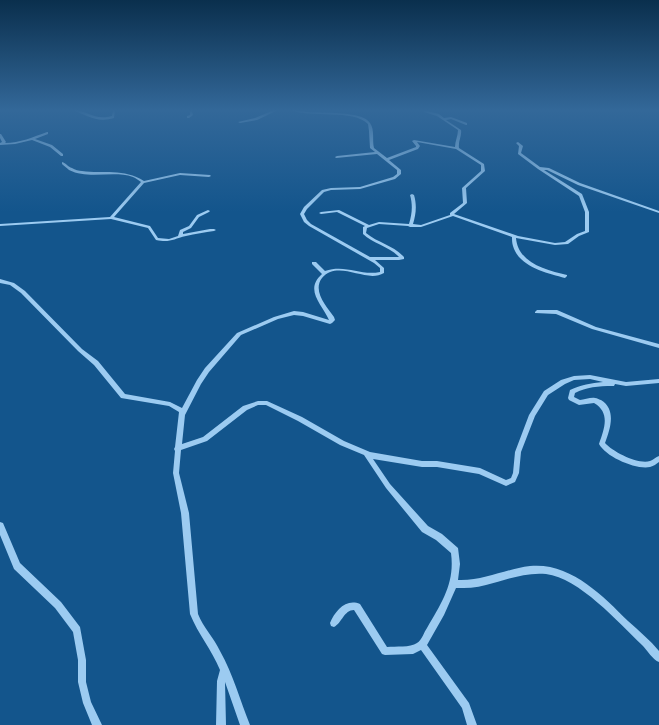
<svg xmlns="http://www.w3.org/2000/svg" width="659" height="725" font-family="Roboto,sans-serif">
  <rect width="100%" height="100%" fill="#13558c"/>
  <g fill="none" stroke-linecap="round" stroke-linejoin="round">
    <!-- minor -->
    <path fill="#9ccbf1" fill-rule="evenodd" d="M73,110C88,110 94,121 112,116L113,110H115L114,118C97,123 88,116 73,110Z
      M190,110H192L193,115L189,118H187V116L190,115Z
      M274,110H278L257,120L240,123L238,122L255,118Z
      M290,110C296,110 302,111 308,112C321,113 363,111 370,123C375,130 372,140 374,148L387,158L416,147V146L412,141L414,140L455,147C455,141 458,136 458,130L437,116L424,112V110L439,114L444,118L451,117L467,123V125H466L451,119L446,120L461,130C462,136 458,141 459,148L484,164L485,171L466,188L467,203L454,214L518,236L555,243L565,242L577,234L585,231V212L579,196L538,169L518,154L519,146L516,143L518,142L523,146L521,153L540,167L549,168L580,183L659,211V213L578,185L547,170H544L582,194L589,212V232L579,236L568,244L555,245L516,238C518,263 546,270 567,275V276L565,278C547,273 519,267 513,246C512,243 512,240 512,237L453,216L421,227H410L408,226L379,224L367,228L366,233C378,243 393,245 404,257V259L399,260H375L384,268V273C366,284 339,259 322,278C312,291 327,307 334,317L335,320L332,323L330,324L303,316L294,315L278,319L241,335L209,372L201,384L185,415L182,444L203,437L243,406L258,401H267L302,417L344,441L370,452L422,461H437L480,468L506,480L511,478L513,473L515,452L529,415L544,391L561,380L574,376L590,375L626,382L659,379V383L626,386L615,384L614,386H612C599,386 586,387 575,393L574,397L580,400C584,400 591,397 595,398C597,398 600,400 601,400C617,410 610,429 605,443C613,452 639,465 650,461C653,460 656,457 659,456V462C656,464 654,466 650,467C636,470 606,457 599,444C604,429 611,413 594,403L579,405L569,400L568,398L570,390C581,385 591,383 603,382L590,379L574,380L565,384L548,395L535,416L521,452L519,473L515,482L506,486L479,474L437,467H422L373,459L390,484L428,526L442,534L458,548L460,564L458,580C484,581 505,569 530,566C570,562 602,595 628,621C639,631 650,640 659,651V662C653,660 647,650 642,645C618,622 579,578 546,574C525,572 506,580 486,585C476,588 466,588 456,588L444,615L427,645L469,703L477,725H467L462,708L421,650L413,654L385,655L382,654L354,610C344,610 342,623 334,627L331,626L330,623C335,611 346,598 360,604L387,647C396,646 410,648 417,643C422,640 424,632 427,628C442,602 455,583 451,553L436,540L422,532L386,488L364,455L340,445L298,421L266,405H258L247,410L207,441L181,450L179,473L189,513L198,614C203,627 214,638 220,651C233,674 240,700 250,725H240L225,682L226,725H216L217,681L220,670C212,650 198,634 190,614L181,513L173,473L175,451L174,449L175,447L179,412L169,406L121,398L94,365L78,351L21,293L10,285L0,283V279L14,283L25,291L82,349L98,361L125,394L170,402L182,408L197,380L205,368L237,333L274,317L294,311L303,312L329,320C322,304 304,290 322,274L312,264V262H316L325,271C346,264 360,276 380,272V268L374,263L309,226L304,222L300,214L304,207L322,190L331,188L360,187L393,177L397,174V170L377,154L336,158L335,157L337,156L375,152L370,148L369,131L368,124C354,109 310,118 290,110ZM417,142L456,149L481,165V171L462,188L463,203L450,213V215L421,225L413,224C416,214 417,205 414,195L412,194L410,195C413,205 412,214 409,224L379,222L369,225L339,210L321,212L319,213L321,214L337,212L365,226L363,227V234C373,244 389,246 399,257H370L311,224L307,220L304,214L307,209L324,192L331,190L360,189L395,179L401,174V170L389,160L418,149L420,146Z
      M47,132H48V134L35,139L52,145L63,154V156H61L50,147L32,140L15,144L0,145V143L2,142L0,138V134H1L6,142L5,143C20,143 33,137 47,132Z
      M62,162C66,163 68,167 72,168C75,170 79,171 82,171C103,174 124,168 144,181L180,173L210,175L211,176L209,177L180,175L144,183L114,217L150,226L158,238L169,239L178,236L180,230L189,226L197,215L208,210L210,211L209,212L199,217L191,228L183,232V234L210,229H214L216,230L214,231C205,232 195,234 186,236C173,239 170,243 156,240L148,228L111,219L0,226V224L110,217L141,182C138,180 136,178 133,177C113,170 89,180 69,170C67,168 64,166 62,164Z
      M537,310H557L596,327L659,344V348L592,329L556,314L535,313V312Z
      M0,522L3,523L20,563L61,602L80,627L86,660V682L91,702L102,725H92L83,703L78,682V660L73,632L55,608L14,569L0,535Z"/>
  </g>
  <!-- sky -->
  <linearGradient id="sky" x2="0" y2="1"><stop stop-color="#0a2f4d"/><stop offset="0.52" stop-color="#336899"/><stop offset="1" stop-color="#336899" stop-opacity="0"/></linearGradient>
  <rect width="659" height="212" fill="url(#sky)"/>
</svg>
